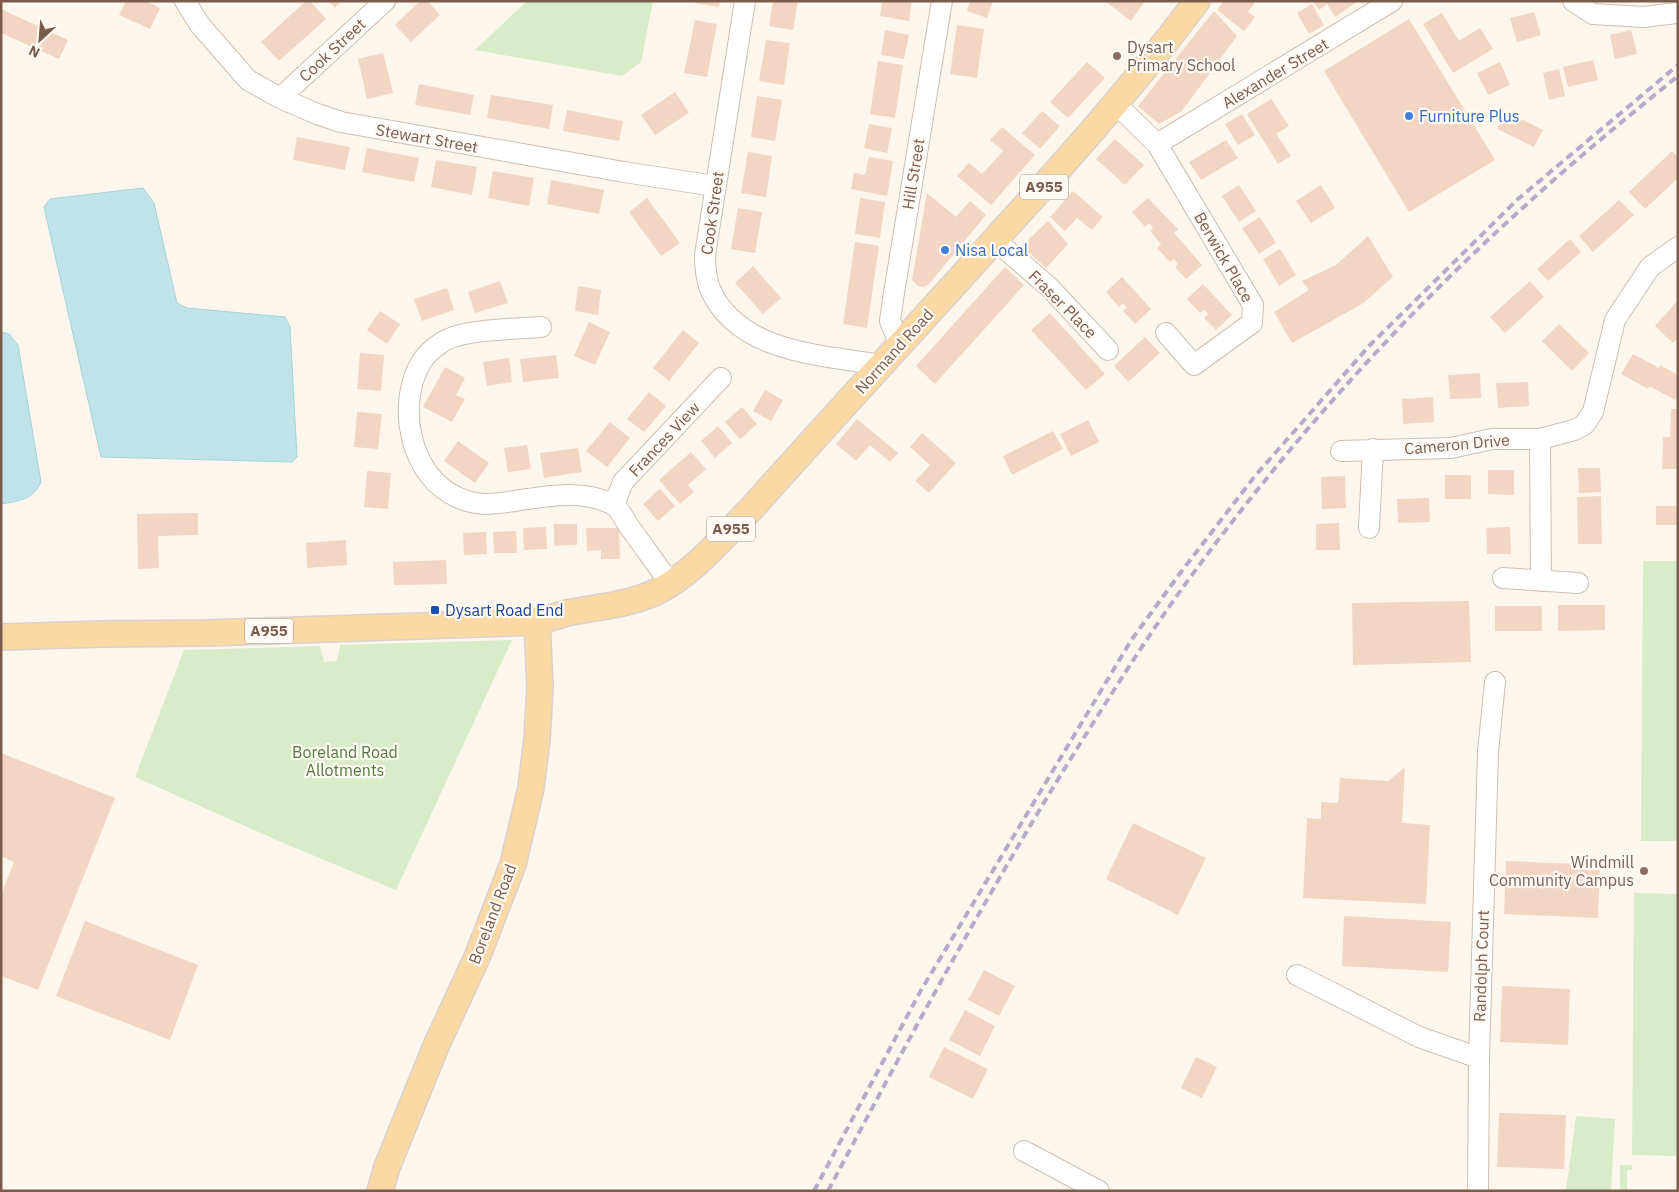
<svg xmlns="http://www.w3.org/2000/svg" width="1679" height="1192" font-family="'IBM Plex Sans',sans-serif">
  <rect width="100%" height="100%" fill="#fdf6ec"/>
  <!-- green -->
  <path fill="#d8ecc9" d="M527,1H653L641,62L622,76L475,50Z
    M1643,561H1678V841H1641Z
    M512,640L396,890L274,839L135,777L184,650L320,646L324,662L337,661L340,645Z
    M1634,893L1678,894V1156L1632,1155Z
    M1576,1116L1615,1119L1611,1191H1566Z
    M1620,1165H1632V1170H1627V1191H1620Z"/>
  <!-- water -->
  <path fill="#bfe3e8" stroke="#a5d3da" d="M143,188L154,203L177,303L187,308L285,317L290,327L297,457L292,462L101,457L44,207L50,199Z
    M1,332L9,334L18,345L41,482C33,500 19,501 1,504Z"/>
  <!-- building -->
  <path fill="#f3d5c3" d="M126,1H146L160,8L150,29L119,15Z
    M306,1H310L326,19L279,61L261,42Z
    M329,1H341L335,8Z
    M420,1H428L440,15L411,42L395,25Z
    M695,1H720L719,7L695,3Z
    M773,1H798L793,30L769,26Z
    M882,1H912L909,21L880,16Z
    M970,1H993L987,18L967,11Z
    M1105,1H1145L1131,21Z
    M1224,1H1256L1248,12L1255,17L1244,31L1217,10Z
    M1313,1H1358L1335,17L1327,4L1319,10Z
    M1312,4L1324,25L1309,34L1297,13Z
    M1,9L68,40L59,59L1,33Z
    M1214,11L1237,36L1182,111L1159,124L1138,106Z
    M1534,12L1541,35L1517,42L1510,18Z
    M1442,13L1459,41L1480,28L1493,49L1453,73L1423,24Z
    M1409,19L1495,160L1409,212L1324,71Z
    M695,20L717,24L707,77L684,73Z
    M957,25L984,29L977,78L950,74Z
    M885,30L909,35L904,59L881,55Z
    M1631,30L1637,54L1615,59L1610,35Z
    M766,40L790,43L784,85L759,81Z
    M383,53L393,93L367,99L358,59Z
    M1593,60L1598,80L1568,87L1563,67Z
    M878,61L903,65L895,118L870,114Z
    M1087,62L1105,78L1068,118L1050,102Z
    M1500,62L1510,85L1488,95L1477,73Z
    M1559,69L1565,96L1549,100L1543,73Z
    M419,84L474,95L470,115L415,105Z
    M675,92L689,113L655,135L641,115Z
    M491,95L553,105L549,129L487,118Z
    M757,96L782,100L775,141L751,137Z
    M1271,99L1289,126L1276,134L1291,156L1278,164L1247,114Z
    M567,110L623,121L619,141L563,131Z
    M1042,111L1060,126L1040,149L1022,133Z
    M1505,111L1543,130L1534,147L1497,129Z
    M1242,114L1255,135L1238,145L1225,124Z
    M869,124L892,128L887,153L864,148Z
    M1002,127L1035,155L991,205L957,176L969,163L982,174L1003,151L990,140Z
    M297,137L350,147L345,170L293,160Z
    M1115,139L1144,165L1125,185L1096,159Z
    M1226,140L1238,158L1201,180L1189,162Z
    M367,148L419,158L414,182L362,172Z
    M1672,151L1678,157V178L1645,209L1629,192Z
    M748,152L772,156L766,197L741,193Z
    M869,157L893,161L887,196L851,189L854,173L865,175Z
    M436,160L477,167L472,195L431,187Z
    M493,171L534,178L529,206L488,198Z
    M551,180L604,190L599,214L547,204Z
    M1239,185L1256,211L1239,222L1222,196Z
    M1321,185L1335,208L1311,223L1296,201Z
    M1073,191L1103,217L1092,230L1077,218L1065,231L1050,217Z
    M927,193L956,217L970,201L986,215L929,284L924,287L918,286L912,280Z
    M647,198L680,243L661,256L629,212Z
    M860,198L885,202L880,238L855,234Z
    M1148,198L1178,229L1174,233L1202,265L1186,279L1175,267L1178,264L1174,259L1170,262L1157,248L1161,244L1150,231L1153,228L1149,223L1145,227L1132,212Z
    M1619,200L1634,215L1593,252L1579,236Z
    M738,208L762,212L755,253L731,249Z
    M1260,217L1276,243L1259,254L1242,228Z
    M1048,221L1068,244L1046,268L1022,246Z
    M1368,236L1393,277L1362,304L1292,343L1274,312L1309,290L1302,281L1336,265Z
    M1570,239L1581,252L1548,281L1537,269Z
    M855,242L879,246L867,328L843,324Z
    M1280,249L1296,275L1279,286L1263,259Z
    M753,266L781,298L763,314L735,283Z
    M1005,267L1024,285L935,384L916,366Z
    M1122,277L1151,309L1135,324L1123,311L1127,308L1123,303L1119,307L1106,292Z
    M500,281L508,303L475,313L468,292Z
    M1530,281L1544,297L1505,333L1490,317Z
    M1203,284L1232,315L1216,330L1204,318L1208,314L1204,310L1200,313L1187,299Z
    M578,286L601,290L598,315L575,311Z
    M447,288L454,310L422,321L414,299Z
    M1678,300V338L1673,343L1655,326Z
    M380,311L400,324L387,344L367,330Z
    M1050,313L1105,374L1086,390L1031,330Z
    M589,322L610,332L595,365L574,356Z
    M1559,324L1589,353L1572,371L1542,341Z
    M683,330L699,343L669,381L653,368Z
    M1145,337L1160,353L1128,382L1114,366Z
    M360,353L384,355L381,391L357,389Z
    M1633,354L1659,368L1660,365L1678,375V395L1675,400L1649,386L1648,389L1621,374Z
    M556,355L559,378L523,382L520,359Z
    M509,358L512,382L487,386L483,362Z
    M445,367L465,378L456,395L465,399L452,422L423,407Z
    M1480,373L1481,398L1450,399L1448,375Z
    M1528,382L1529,406L1498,408L1496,383Z
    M765,390L783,400L771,421L753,411Z
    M649,392L666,406L644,432L627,419Z
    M1433,397L1434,422L1403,424L1402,399Z
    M742,407L757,424L740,439L725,422Z
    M1671,409H1678V469H1662L1663,437H1670Z
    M357,412L382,414L378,449L354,447Z
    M857,419L898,453L890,462L870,445L856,461L836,444Z
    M1088,420L1099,442L1071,456L1060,434Z
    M610,422L630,438L607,467L586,451Z
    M718,426L732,443L715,458L701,441Z
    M1053,431L1063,449L1012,475L1003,456Z
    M922,433L956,463L929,493L915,481L930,465L910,447Z
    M458,441L489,463L475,483L444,461Z
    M527,445L531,469L508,472L504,448Z
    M578,448L582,472L544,478L540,453Z
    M691,452L706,469L688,485L694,492L680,504L659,480Z
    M1578,468H1600L1601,492L1579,493Z
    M1488,470H1514V495L1488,494Z
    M367,471L391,473L388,509L364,507Z
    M1445,475H1471V499H1445Z
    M1345,476L1346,508L1322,509L1321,477Z
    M660,489L675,506L658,521L643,504Z
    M1601,496L1602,544H1578L1577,497Z
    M1429,498L1430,522L1398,523L1397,499Z
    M1656,506H1678V525H1656Z
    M198,513V535L158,536L159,568L138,569L137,514Z
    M1339,523L1340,550H1316V524Z
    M554,524H577V545L554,546Z
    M546,527L547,549L524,550L523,528Z
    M1510,527L1511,554H1487L1486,528Z
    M586,528H619L620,559H601V550L587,551Z
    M516,531L517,553H494L493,532Z
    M486,532L487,554L464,555L463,533Z
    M346,540L347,565L307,568L306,543Z
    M446,560L447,584L394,585L393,562Z
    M1469,601L1471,662L1353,665L1352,603Z
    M1558,605H1605V630L1558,631Z
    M1495,606H1542V631H1495Z
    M1,753L115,798L38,990L1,976V895L14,862L1,856Z
    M1405,767L1402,823L1430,825L1426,904L1303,898L1307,818L1321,819V802L1338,803L1340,778L1388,781Z
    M1133,823L1206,858L1178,915L1106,879Z
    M1506,861L1600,865L1598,918L1504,914Z
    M1344,916L1451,922L1448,972L1342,966Z
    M85,921L198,965L170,1040L56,996Z
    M984,970L1015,986L999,1016L968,1000Z
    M1502,986L1570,989L1568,1045L1500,1042Z
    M965,1010L995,1026L980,1056L949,1040Z
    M944,1047L988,1069L973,1099L929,1077Z
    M1196,1057L1217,1067L1202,1098L1181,1088Z
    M1499,1113L1566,1115L1564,1169L1497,1167Z"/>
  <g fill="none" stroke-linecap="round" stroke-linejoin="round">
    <defs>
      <path id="minor" d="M185,1L200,25L248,80L280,98L317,114L341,122L624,172L715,186
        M745,1L705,255C705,267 706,278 710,289C738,353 822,355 882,365
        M1573,1L1593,14L1644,17L1676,13
        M280,98L385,1
        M1116,104L1157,144L1253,305L1252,323L1194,365L1166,333
        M1157,144L1392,1
        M995,240L1050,288L1108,350
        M541,327C517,329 459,329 441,343C435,347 426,355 422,361C395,404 410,478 459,498C480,507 494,504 515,501C547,496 582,489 612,504C619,508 624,518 628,525C642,544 656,564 670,583
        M900,345L890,321L893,299L942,1
        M1540,439L1541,581
        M1341,451L1451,448L1492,439H1540L1574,430L1584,425L1593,412L1615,320L1650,267L1678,247
        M614,505L623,482L721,378
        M1369,528L1373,449
        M1503,578L1578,583
        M1297,975L1419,1037L1479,1058
        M1024,1151L1099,1191
        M1478,1191L1479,1058L1488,752L1495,682"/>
      <path id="major" d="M1,637L102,634L207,633L537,622C547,619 557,616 567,613C597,607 628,605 656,592C693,574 724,536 752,508C831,419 912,332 991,244C1063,165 1133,87 1197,1
        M380,1191L387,1167L436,1046L478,955L513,864L531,788L537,739L540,687L537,622"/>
    </defs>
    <!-- minor casing -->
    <use href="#minor" stroke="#d1beb0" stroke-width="22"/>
    <!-- major casing -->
    <use href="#major" stroke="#dad1cd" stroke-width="28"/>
    <!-- minor -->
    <use href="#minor" stroke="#fff" stroke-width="20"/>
    <!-- major -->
    <use href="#major" stroke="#fbd9a5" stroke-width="25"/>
    <!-- rail -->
    <path stroke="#b9a8c9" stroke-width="4" stroke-dasharray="8 5" stroke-linecap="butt" d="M814,1191L920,992L1132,639L1181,572L1255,476L1370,345L1518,199L1678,65
      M828,1191C909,1038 991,886 1083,739C1117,685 1151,631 1189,579C1288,444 1401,317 1526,205C1575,160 1626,118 1678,76"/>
  </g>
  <!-- markers -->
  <g fill="#8d6e63" stroke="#fffaf3" stroke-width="2">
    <circle cx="1117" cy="56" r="5"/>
    <circle cx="1644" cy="871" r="5"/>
  </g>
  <g fill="#3f7fe0" stroke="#fffaf3" stroke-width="2">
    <circle cx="1409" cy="116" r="5"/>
    <circle cx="945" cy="250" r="5"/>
  </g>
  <rect fill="#1a4fb4" stroke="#fffaf3" stroke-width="2" x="430" y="605" width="10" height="10" rx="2.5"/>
  <g text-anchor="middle" stroke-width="4.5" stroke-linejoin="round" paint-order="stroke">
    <!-- shield labels -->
    <g fill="#fffaf3" stroke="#a28b7f" stroke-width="1">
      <rect x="1020" y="174.5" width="48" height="25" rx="4"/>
      <rect x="707" y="516.5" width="48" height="25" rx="4"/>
      <rect x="245" y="618.5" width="48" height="25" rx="4"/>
    </g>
    <g font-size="15" font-weight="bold" fill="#7a5c4d">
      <text x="1044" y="192">A955</text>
      <text x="731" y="534">A955</text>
      <text x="269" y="636">A955</text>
    </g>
    <!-- education labels -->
    <g font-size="16" fill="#785e54" stroke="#fffaf3" text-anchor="start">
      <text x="1127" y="53">Dysart<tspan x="1127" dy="18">Primary School</tspan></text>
      <text x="1634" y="868" text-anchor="end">Windmill<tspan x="1634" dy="18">Community Campus</tspan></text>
    </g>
    <!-- street labels -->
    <g font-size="16" fill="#7a5c4d" stroke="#fffaf3">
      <text transform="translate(332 50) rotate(-43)" y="6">Cook Street</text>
      <text transform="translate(1275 73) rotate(-31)" y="6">Alexander Street</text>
      <text transform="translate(427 138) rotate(10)" y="6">Stewart Street</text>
      <text transform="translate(913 174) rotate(-81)" y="6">Hill Street</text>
      <text transform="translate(712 213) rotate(-82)" y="6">Cook Street</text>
      <text transform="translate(1224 257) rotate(60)" y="6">Berwick Place</text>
      <text transform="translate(1063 304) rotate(45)" y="6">Fraser Place</text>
      <text transform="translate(894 351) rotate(-48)" y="6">Normand Road</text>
      <text transform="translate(664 439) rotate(-47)" y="6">Frances View</text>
      <text transform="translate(1457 444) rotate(-5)" y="6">Cameron Drive</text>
      <text transform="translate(492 914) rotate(-69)" y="6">Boreland Road</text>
      <text transform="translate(1481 966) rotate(-88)" y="6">Randolph Court</text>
    </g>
    <!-- shop labels -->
    <g font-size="16" fill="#366cbe" stroke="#fffaf3" text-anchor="start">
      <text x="1419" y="122">Furniture Plus</text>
      <text x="955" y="256">Nisa Local</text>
    </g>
    <!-- transit labels -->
    <g font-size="16" fill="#164399" stroke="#fffaf3" text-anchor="start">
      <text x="445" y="616">Dysart Road End</text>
    </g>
    <!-- park labels -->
    <g font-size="16" fill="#537a41" stroke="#fffaf3">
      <text x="345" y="758">Boreland Road<tspan x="345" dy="18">Allotments</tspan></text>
    </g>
  </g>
  <!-- border -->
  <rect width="1679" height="1192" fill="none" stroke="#7a5c4d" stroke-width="5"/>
  <!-- north arrow -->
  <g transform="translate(40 40) rotate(206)" stroke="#fffaf3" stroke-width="4" paint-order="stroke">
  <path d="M0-4L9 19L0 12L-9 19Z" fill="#7a5c4d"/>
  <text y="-8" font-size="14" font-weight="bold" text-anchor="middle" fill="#7a5c4d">N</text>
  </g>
</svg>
